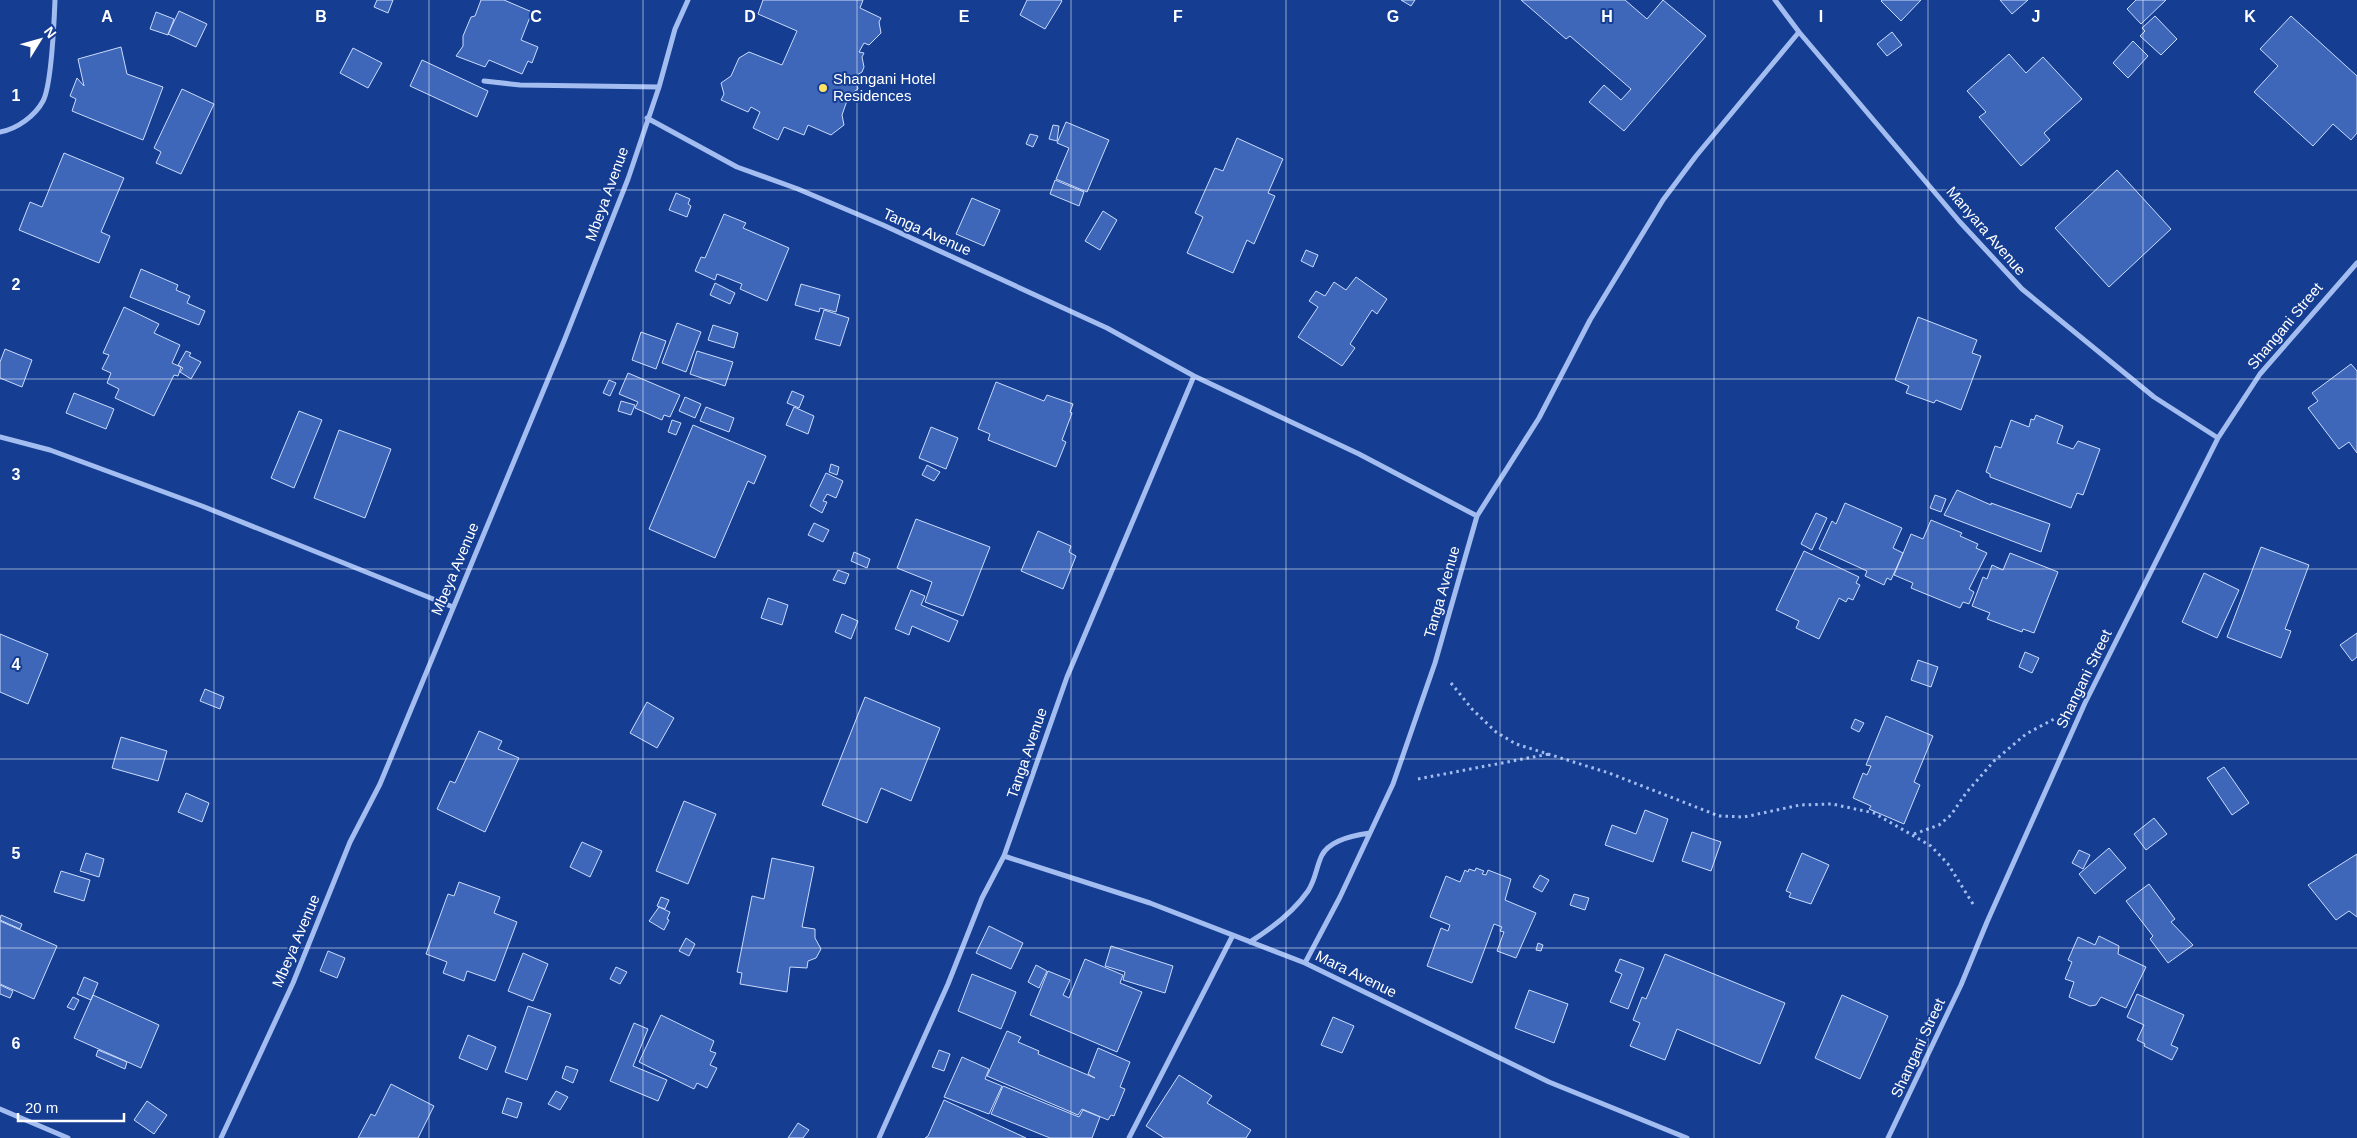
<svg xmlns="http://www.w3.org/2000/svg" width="2357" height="1138" font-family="Helvetica,sans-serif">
  <rect width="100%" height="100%" fill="#153d92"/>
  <!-- building -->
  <path fill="#3e67ba" stroke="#cadbfc" d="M377,0H393L388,13L374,7Z
    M481,0H504L532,12L521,40L538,47L532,63L528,61L522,74L489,60L485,67L456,56L463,46V36L471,17L475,16Z
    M763,0H863L860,8L881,18L879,22L881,33L869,45L864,43L859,52L864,53L862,57L864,67L862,72L855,76L858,89L849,95L842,115L844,125L831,135L808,125L804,135L784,127L778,140L753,128L760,112L751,107L748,112L721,100L724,94L721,83L731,76L739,58L749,52L782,65L797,31L758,14Z
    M1027,0H1061L1062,1L1045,29L1020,15Z
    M1401,0H1415L1411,6Z
    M1521,0H1625L1647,19L1663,0L1706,36L1624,131L1589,102L1604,85L1621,100L1631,89L1570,36L1566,39Z
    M1882,0H1921L1901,21L1881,1Z
    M2000,0H2028L2012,14Z
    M2136,0H2166L2141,24L2127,9Z
    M179,11L207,24L196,47L168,34Z
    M156,12L174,19L168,35L150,29Z
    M2155,16L2177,39L2161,55L2140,36L2145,31L2142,28Z
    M2291,16L2357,76V133L2351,140L2333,124L2313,146L2254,92L2278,66L2260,49Z
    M1892,32L1902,45L1887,56L1877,44Z
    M2133,41L2148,56L2128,78L2113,63Z
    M121,47L127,74L163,87L143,140L72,111L76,99L70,96L77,78L84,86L78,59Z
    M353,48L382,63L368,88L340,73Z
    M2009,54L2026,73L2043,57L2082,99L2044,133L2050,140L2021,166L1979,117L1986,112L1967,91Z
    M422,60L488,91L477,117L410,86Z
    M182,89L214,104L181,174L156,163L161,152L154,148Z
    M1066,122L1109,140L1087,192L1056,179L1069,148L1057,143Z
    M1053,125L1059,126L1057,141L1049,139Z
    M1030,134L1038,136L1033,147L1026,144Z
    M1237,138L1283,159L1268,193L1275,196L1254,244L1247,240L1233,273L1187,253L1203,217L1195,213L1215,168L1223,171Z
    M64,153L124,178L101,232L110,236L99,263L19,230L30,202L42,207Z
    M2117,170L2171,229L2109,287L2055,228Z
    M1055,180L1084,192L1079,206L1050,194Z
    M676,193L690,199L688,204L691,206L687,217L669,210Z
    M972,198L1000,210L984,246L956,234Z
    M1103,211L1117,220L1100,250L1085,241Z
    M724,214L746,223L743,228L789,248L767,301L740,289L742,284L717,274L715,280L695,271L701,257L705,258Z
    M1306,250L1318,255L1313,267L1301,261Z
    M141,269L178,285L176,290L190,296L187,303L205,311L199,325L130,297Z
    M1356,277L1387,299L1377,314L1372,310L1350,344L1355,348L1342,366L1298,337L1318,307L1309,301L1316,291L1325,296L1334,282L1346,290Z
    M715,283L735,293L730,304L710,295Z
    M801,284L840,295L836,312L820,308L819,312L795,305Z
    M124,307L159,324L154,333L180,345L172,363L181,367L178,376L174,375L154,416L115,398L119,389L107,383L111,373L102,369L109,355L103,353Z
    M824,310L849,318L840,346L815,339Z
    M1918,317L1977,340L1972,353L1981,356L1961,410L1936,400L1934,403L1906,393L1909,386L1895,380Z
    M677,323L701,332L686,372L662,363Z
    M713,325L738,333L734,348L708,340Z
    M641,332L666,341L656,369L632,360Z
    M5,349L32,360L22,387L0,378V362Z
    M186,351L191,353L189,356L201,362L191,379L180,372L183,368L178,365Z
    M697,351L733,362L725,386L690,374Z
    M2351,364L2357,371V453L2349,442L2339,449L2308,408L2318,401L2312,393Z
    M628,373L680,395L670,417L664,415L662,420L635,408L638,402L619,394Z
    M609,380L616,383L610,396L603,393Z
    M996,382L1044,401L1047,395L1073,404L1070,412L1072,413L1062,440L1066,442L1056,467L988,440L990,434L978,429Z
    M792,391L804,396L799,408L787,403Z
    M74,393L114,409L106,429L66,413Z
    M685,397L701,404L695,418L679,411Z
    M621,401L635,405L631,415L618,411Z
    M706,407L734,418L729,432L700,421Z
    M794,407L814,416L808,434L786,425Z
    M299,411L322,420L294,488L271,478Z
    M2036,415L2063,426L2057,443L2073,449L2078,441L2100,449L2083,495L2077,493L2071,508L1990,477V474L1986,472L1995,446L2001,448L2011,420L2029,427L2031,419L2034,420Z
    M672,420L681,423L676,435L668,432Z
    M693,425L766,456L754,484L748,481L715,558L649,529Z
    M931,427L958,438L946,469L919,458Z
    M339,430L391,449L365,518L314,498Z
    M831,464L839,467L837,475L829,472Z
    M927,465L940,472L934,481L922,475Z
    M826,473L843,481L836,498L827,494L823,501L827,502L822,513L810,506Z
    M1957,490L1991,505V503L2050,524L2041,552L1944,515Z
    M1935,495L1946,499L1941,512L1930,508Z
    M1845,503L1902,528L1893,548L1903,553L1891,580L1887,578L1884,585L1865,576L1867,571L1819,549L1832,521L1836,524Z
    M1816,513L1827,518L1812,550L1801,544Z
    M916,519L990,547L963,616L925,602L932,582L897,568Z
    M1931,520L1962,533L1960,536L1978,544L1976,548L1987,553L1969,589L1974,592L1969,604L1963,602L1960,608L1911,588L1913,583L1894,575L1911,534L1923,539Z
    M814,523L829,530L823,542L808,535Z
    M1038,531L1071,546L1069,552L1076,556L1063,589L1021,571Z
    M2261,547L2309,565L2285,629L2291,631L2281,658L2227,637Z
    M1804,551L1859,577L1856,583L1860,585L1853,600L1848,598L1846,602L1839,598L1819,639L1796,628L1799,621L1776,610Z
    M854,552L870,559L867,568L851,561Z
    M2010,553L2058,572L2034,633L2023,629L2022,632L1987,619L1990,613L1972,606L1983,577L1987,579L1992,565L2003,570Z
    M838,570L849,574L845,584L833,580Z
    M2204,573L2239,590L2217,638L2182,622Z
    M911,590L925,596L921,605L958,621L949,642L912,626L909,635L895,629Z
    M768,598L788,605L782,625L761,618Z
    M842,614L858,621L851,639L835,632Z
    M2357,633V657L2352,661L2340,645Z
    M0,634L48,654L28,704L0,692Z
    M2025,652L2039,658L2032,673L2019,667Z
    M1918,660L1938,667L1931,687L1911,680Z
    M205,689L224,697L220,709L200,701Z
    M865,697L940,728L911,801L881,788L867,823L822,805Z
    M647,702L674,718L657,748L630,733Z
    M1886,716L1933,736L1914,782L1920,785L1904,824L1869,809L1871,806L1853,798L1863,773L1867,775L1871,766L1866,765Z
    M1855,719L1864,723L1859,732L1851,728Z
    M479,731L502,741L498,749L519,758L485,832L437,809L450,781L455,783Z
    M121,737L167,751L158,781L112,768Z
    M2224,767L2249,803L2232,815L2207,778Z
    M186,793L209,803L202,822L178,812Z
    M684,801L716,814L688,884L656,871Z
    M1645,810L1668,819L1653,862L1605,845L1612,825L1636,834Z
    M2154,818L2167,834L2146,850L2134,834Z
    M1692,832L1721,842L1711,871L1682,861Z
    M582,842L602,851L590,877L570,867Z
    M2109,848L2126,868L2095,894L2079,874Z
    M2079,850L2090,855L2083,869L2072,863Z
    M86,853L104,859L99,877L80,871Z
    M1802,853L1829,865L1811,904L1789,897L1791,893L1786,891Z
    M2357,854V917L2349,911L2336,920L2308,885Z
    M772,858L814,867L802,927L815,929V938L821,949L816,958L808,961L807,968L790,967L787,992L740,984L742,973L737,972L752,896L764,899Z
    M1476,868L1484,871L1482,874L1486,875L1488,870L1511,879L1505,900L1536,913L1516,958L1497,951L1504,932L1500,931L1502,927L1494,924L1472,983L1427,966L1441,928L1448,931L1450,925L1430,917L1446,876L1460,882L1465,870L1468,872L1469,869L1475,871Z
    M61,871L90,880L84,901L54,892Z
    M1540,875L1549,880L1542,892L1533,887Z
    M459,882L500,897L494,913L517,922L495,981L467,971L464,981L443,973L447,962L426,954L448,894L454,896Z
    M2149,884L2175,919L2171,922L2193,945L2168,963L2150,939L2153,936L2126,901Z
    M1574,894L1589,898L1585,910L1570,905Z
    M661,897L669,900L665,909L657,906Z
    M659,907L670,912L667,919L669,920L664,930L649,921Z
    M1,915L22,924L20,929L0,920Z
    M0,921L57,946L34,999L0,984Z
    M989,926L1023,943L1011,969L976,953Z
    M2099,936L2119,946L2118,954L2146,967L2126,1008L2101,997L2096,1005L2090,1006L2069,997L2074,982L2065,979L2072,962L2068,960L2078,937L2095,945Z
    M686,938L695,944L689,956L679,951Z
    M1538,943L1543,945L1541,951L1536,950Z
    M1111,946L1173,966L1165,993L1123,980L1125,972L1105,966Z
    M328,951L345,958L337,978L320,971Z
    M523,953L548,964L533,1001L508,991Z
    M1665,954L1785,1003L1760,1064L1677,1029L1665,1060L1630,1046L1640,1023L1633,1020L1642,997L1646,999Z
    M1085,959L1123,975L1120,983L1142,992L1117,1052L1030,1015L1048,971L1070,980L1063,995L1069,998Z
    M1620,959L1644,968L1628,1009L1610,1002L1622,974L1615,971Z
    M1036,965L1047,971L1039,988L1028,982Z
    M616,967L627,972L620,984L610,979Z
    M972,974L1016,992L1001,1029L958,1011Z
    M84,977L98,983L91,1000L77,994Z
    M0,985L13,991L10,998L0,994Z
    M1529,990L1568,1004L1554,1043L1515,1028Z
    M2137,994L2184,1015L2171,1045L2178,1048L2172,1060L2144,1046L2145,1044L2137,1040L2144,1025L2127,1017Z
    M93,995L159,1025L141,1068L74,1038Z
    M1842,995L1888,1016L1860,1079L1815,1058Z
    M73,997L79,1000L74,1010L67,1007Z
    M528,1006L551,1014L527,1080L505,1072Z
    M661,1015L714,1041L710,1051L716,1053L710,1065L717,1068L707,1088L697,1083L694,1089L639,1062Z
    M1333,1017L1354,1026L1342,1053L1321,1045Z
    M634,1023L648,1029L633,1066L667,1080L658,1101L610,1081Z
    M1007,1031L1021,1037L1018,1042L1039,1051L1038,1054L1095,1078L1088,1074L1098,1048L1130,1062L1120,1087L1125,1089L1114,1116L1111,1115L1108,1120L1082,1109L1078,1115L987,1076Z
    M468,1035L496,1047L487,1070L459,1058Z
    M98,1050L127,1062L125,1069L96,1056Z
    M939,1050L950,1054L944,1071L932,1067Z
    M962,1057L989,1069L985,1079L1002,1086L989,1114L944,1097Z
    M566,1066L578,1070L573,1083L562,1078Z
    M1179,1075L1212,1096L1207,1103L1251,1130L1246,1138H1164L1146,1126Z
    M391,1084L434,1106L418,1138H358L371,1114L375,1116Z
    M1003,1086L1079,1117L1083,1110L1100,1117L1092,1138H1050L991,1114Z
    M556,1091L568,1097L560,1110L548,1104Z
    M507,1098L522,1103L517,1118L502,1113Z
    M944,1100L1026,1138H925L928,1136Z
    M147,1101L167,1115L154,1134L134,1120Z
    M798,1123L809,1130L803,1138H788Z"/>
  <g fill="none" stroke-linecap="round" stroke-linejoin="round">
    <!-- path -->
    <path stroke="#a3bdf1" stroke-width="3" stroke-dasharray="2.5 4" stroke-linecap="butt" d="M1451,683L1472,709L1496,732L1516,744L1609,773L1719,816L1744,817L1800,805L1832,804L1874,813L1931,846L1948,864L1973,904
      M1418,779L1549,754
      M1914,834L1939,825L1951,815L1966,793L1994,761L2026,734L2054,719"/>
    <!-- street -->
    <path stroke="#a3bdf1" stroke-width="5" d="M1775,0L1799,32L1959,221L2022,289L2154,397L2218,438
      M484,81L520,85L659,87
      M647,118L737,167L798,189L883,225L1107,328L1194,376L1359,454L1477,516
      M0,132C17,129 35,116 43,101C52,84 54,22 55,0
      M0,437L50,450L202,506L453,607
      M1004,856L1150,903L1305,963L1549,1082L1687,1138
      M1250,942C1271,929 1294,911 1308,891C1316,879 1316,867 1322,855C1330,840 1355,835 1370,833
      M1305,963L1340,897L1393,784L1435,663L1477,516L1539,418L1590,320L1663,200L1696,156L1799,32
      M0,1109L68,1138
      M221,1138L293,983L350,842L380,784L564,341L628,179L659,87L675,29L688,0
      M879,1138L948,984L982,898L1004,856L1067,677L1194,376
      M1129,1138L1233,935
      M1888,1138L1961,985L1987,922L2085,703L2218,438L2260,374L2357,263"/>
  </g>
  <!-- grid -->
  <path fill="none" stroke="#fff" stroke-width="1" stroke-opacity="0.55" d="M214,0V1138M429,0V1138M643,0V1138M857,0V1138M1071,0V1138M1286,0V1138M1500,0V1138M1714,0V1138M1928,0V1138M2143,0V1138M0,190H2357M0,379H2357M0,569H2357M0,759H2357M0,948H2357"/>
  <!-- markers -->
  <circle fill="#ffe463" stroke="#153d92" stroke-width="2" cx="823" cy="88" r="5"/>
  <g text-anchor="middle" stroke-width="4" stroke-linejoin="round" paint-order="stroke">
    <!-- poi labels -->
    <g font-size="15" fill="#fff" stroke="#153d92" text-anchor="start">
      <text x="833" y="84">Shangani Hotel<tspan x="833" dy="17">Residences</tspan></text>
    </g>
    <!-- street labels -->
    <g font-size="15" fill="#fff" stroke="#153d92">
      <text transform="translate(607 194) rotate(-70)" y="5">Mbeya Avenue</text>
      <text transform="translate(1986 231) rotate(49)" y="5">Manyara Avenue</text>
      <text transform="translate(927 232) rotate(24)" y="5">Tanga Avenue</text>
      <text transform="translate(2285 326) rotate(-50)" y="5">Shangani Street</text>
      <text transform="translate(455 569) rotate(-67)" y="5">Mbeya Avenue</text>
      <text transform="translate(1442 592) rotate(-74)" y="5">Tanga Avenue</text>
      <text transform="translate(2084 679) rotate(-64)" y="5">Shangani Street</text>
      <text transform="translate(1027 753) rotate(-71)" y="5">Tanga Avenue</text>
      <text transform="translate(296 941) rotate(-67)" y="5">Mbeya Avenue</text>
      <text transform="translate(1356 974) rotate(26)" y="5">Mara Avenue</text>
      <text transform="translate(1918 1048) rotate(-65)" y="5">Shangani Street</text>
    </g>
  </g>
  <g font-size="16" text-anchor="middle" font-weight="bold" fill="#fff" stroke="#153d92" stroke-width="4" stroke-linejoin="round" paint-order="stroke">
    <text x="107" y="22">A</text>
    <text x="321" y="22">B</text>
    <text x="536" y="22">C</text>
    <text x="750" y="22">D</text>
    <text x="964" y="22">E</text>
    <text x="1178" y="22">F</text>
    <text x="1393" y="22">G</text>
    <text x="1607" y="22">H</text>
    <text x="1821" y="22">I</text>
    <text x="2036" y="22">J</text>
    <text x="2250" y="22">K</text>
    <text x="16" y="101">1</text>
    <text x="16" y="290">2</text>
    <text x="16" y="480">3</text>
    <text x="16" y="670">4</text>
    <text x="16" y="859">5</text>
    <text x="16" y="1049">6</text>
  </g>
  <!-- north arrow -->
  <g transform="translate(40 40) rotate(53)" stroke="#153d92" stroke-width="4" paint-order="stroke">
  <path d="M0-4L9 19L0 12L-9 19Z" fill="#ffffff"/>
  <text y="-8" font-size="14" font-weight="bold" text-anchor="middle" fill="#ffffff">N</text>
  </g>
  <!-- scale -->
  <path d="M18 1113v8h106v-8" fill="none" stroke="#ffffff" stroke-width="2.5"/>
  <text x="25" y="1113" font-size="15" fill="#ffffff" stroke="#153d92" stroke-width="4" paint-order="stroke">20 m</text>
</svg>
